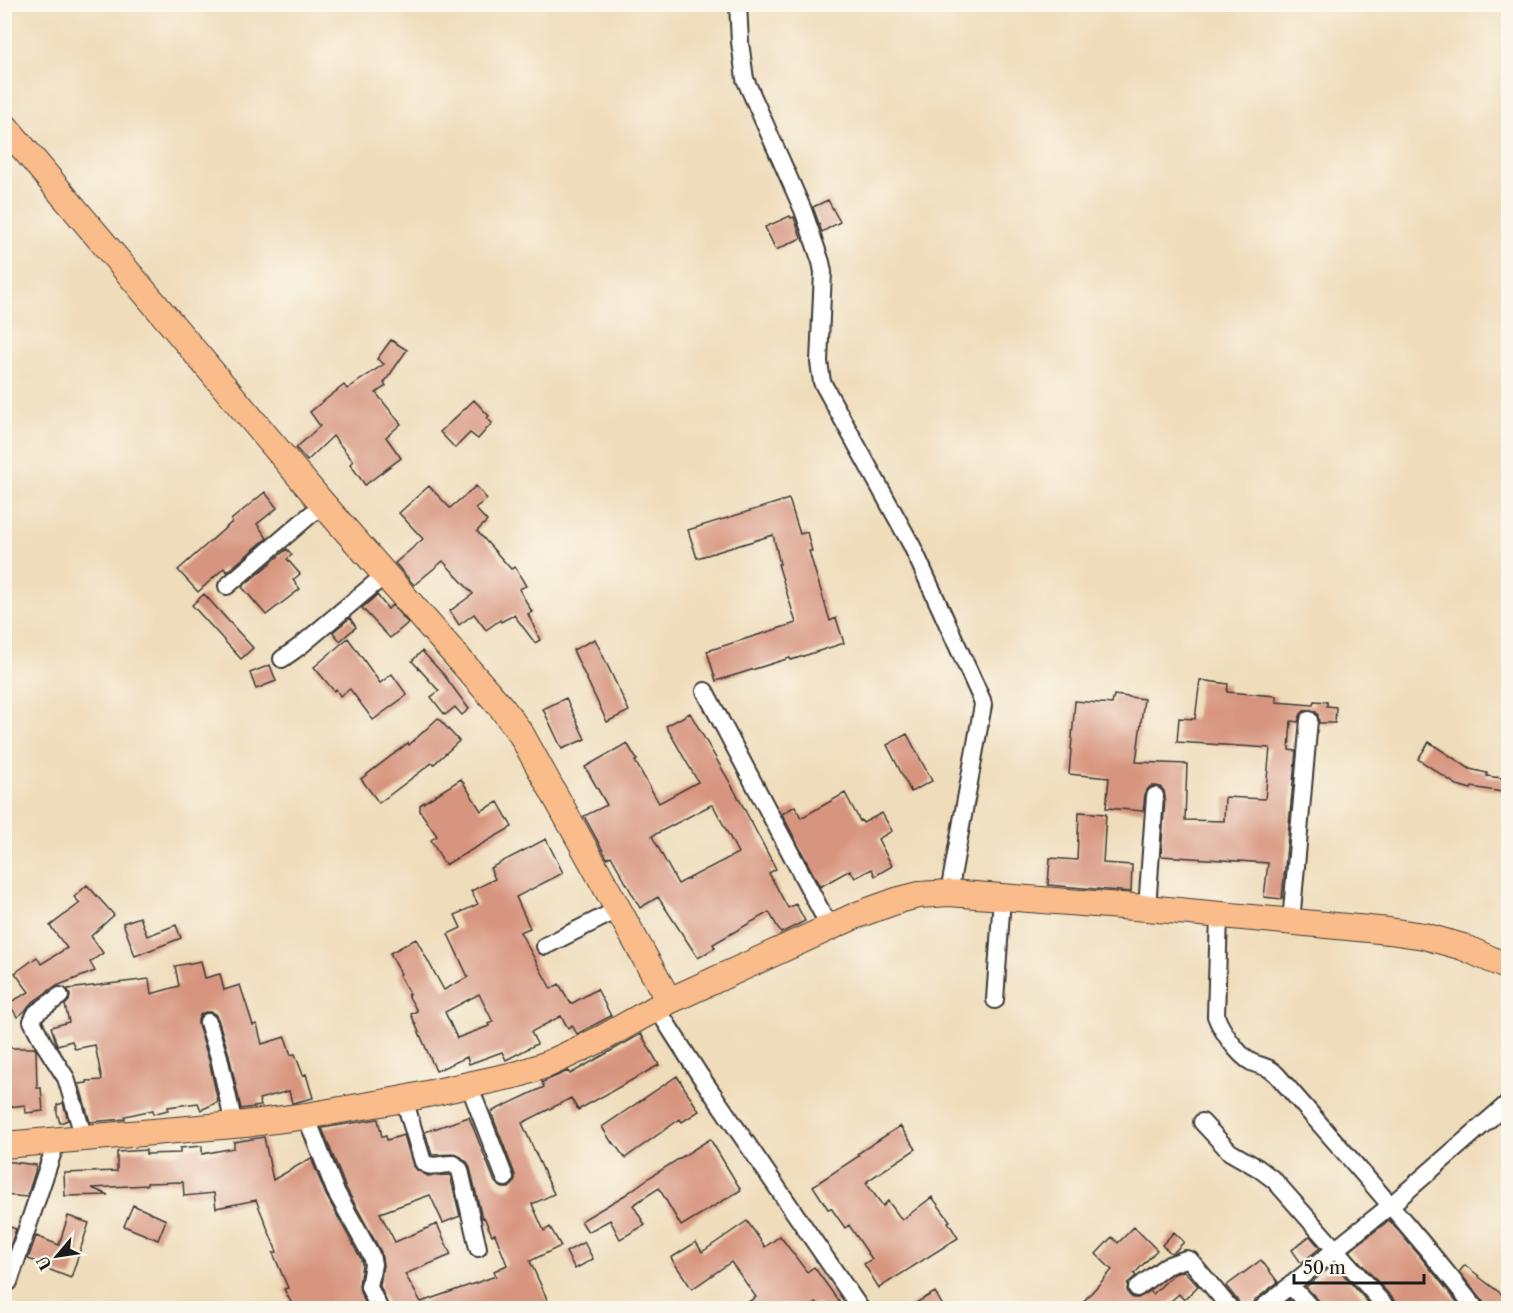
<svg xmlns="http://www.w3.org/2000/svg" width="1513" height="1313" font-family="'Libre Caslon Text',serif">
  <rect width="100%" height="100%" fill="#fbf7ec"/>
  <filter id="ink" filterUnits="userSpaceOnUse"><feTurbulence type="fractalNoise" baseFrequency=".0167" numOctaves="2"/><feDisplacementMap in="SourceGraphic" scale="12" xChannelSelector="R" yChannelSelector="G"/><feConvolveMatrix kernelMatrix="1 2 1 2 8 2 1 2 1" color-interpolation-filters="sRGB"/></filter>
  <filter id="wash" filterUnits="userSpaceOnUse"><feTurbulence type="fractalNoise" baseFrequency=".008" numOctaves="4" result="noise"/><feDisplacementMap in="SourceGraphic" scale="24" xChannelSelector="R" yChannelSelector="G"/><feGaussianBlur stdDeviation="1.35" result="paint"/><feColorMatrix in="noise" values="0 0 0 0 0 0 0 0 0 0 0 0 0 0 0 0 0 1.4 0 .05"/><feComposite in="paint" operator="in"/></filter>
  <g filter="url(#wash)">
    <rect width="100%" height="100%" fill="#efdcba"/>
    <g id="blocks">
      <!-- building -->
      <path fill="#d7947e" fill-rule="evenodd" d="M828,200L840,222L822,232L813,207Z
        M790,216L791,218L794,217L801,238L776,250L765,227Z
        M391,340L407,350L384,383L386,386L376,393L401,424L386,437L401,458L365,485L350,464L353,461L333,436L307,461L296,448L320,426L310,412L344,385L347,389L384,364L377,359Z
        M474,400L489,416L487,418L492,423L478,439L470,433L455,448L440,432Z
        M429,486L450,508L476,486L487,499L475,508L487,521L477,531L511,569L515,567L526,586L519,589L532,612L528,614L540,640L535,643L514,615L501,622L500,620L486,630L474,614L459,625L450,611L473,594L443,561L414,585L395,563L423,539L399,513Z
        M265,492L277,508L257,524L267,538L227,572L224,568L198,592L178,570L232,522L231,520Z
        M789,499L800,534L807,532L812,551H809L830,621L836,618L844,643L791,660L790,658L716,681L707,651L796,623L778,564H780L773,535L697,558L688,530Z
        M287,549L292,555L287,559L300,574L293,580L300,589L266,615L242,587Z
        M204,594L253,648L241,659L192,605Z
        M377,595L388,609L392,605L408,623L390,638L362,608Z
        M350,618L356,627L340,641L333,632Z
        M348,638L380,683L392,674L407,695L373,720L350,689L340,696L336,689L334,691L314,667Z
        M595,639L629,711L607,722L573,650Z
        M422,651L444,675L469,709L462,715L455,707L445,715L431,697L439,691L412,661Z
        M270,665L276,681L256,689L250,673Z
        M1200,680L1228,684L1227,692L1276,696V702L1313,705L1314,701L1327,702V706L1336,707L1335,723H1319L1318,715L1315,711L1309,710H1305L1301,714L1298,722L1291,721L1289,750L1296,751L1282,899L1264,897L1268,863L1161,856L1165,797L1164,791L1160,787L1156,786H1151L1147,790L1145,795L1143,811L1106,808L1109,778L1069,774L1075,701L1112,704L1114,695L1144,699L1136,762L1187,764L1185,820L1224,821L1225,797L1265,799L1270,748L1177,742L1179,718L1195,719Z
        M566,698L585,739L562,749L543,709Z
        M690,713L737,795L776,869L769,873L788,908L796,904L805,921L781,933L769,912L713,944L715,948L698,958L658,897L640,908L611,856L607,858L584,816L607,805L585,767L627,743L637,760L635,761L659,803L698,782L666,726ZM711,805H713L738,853L678,884L652,836Z
        M438,718L459,741L434,764L432,763L379,803L361,779L408,743L409,745Z
        M907,734L932,781L911,792L887,745Z
        M1429,742L1470,769L1487,773V776L1509,779V793L1472,787L1471,789L1457,785L1418,759Z
        M461,779L481,811L498,802L512,827L445,865L431,840L437,836L420,811V805Z
        M845,793L860,821L861,820L863,823L882,813L892,831L878,839L892,866L875,876L872,869L855,878L850,870L820,887L782,814L795,806L801,818Z
        M1079,812L1106,814L1103,863L1132,865L1131,892L1048,885L1050,858L1077,860Z
        M546,839L563,873L516,897L530,928L520,932L551,989L559,984L571,1004L597,989L611,1016L577,1034L572,1025L568,1028L561,1016L531,1032L537,1044L506,1060L502,1052L469,1064L467,1057L436,1071L411,1014L417,1011L408,995L410,994L399,975L401,974L390,953L416,939L444,990L468,977L448,934L461,928L455,915L478,904L471,891L495,879L490,868ZM479,994L493,1022L488,1024L489,1026L457,1038L445,1012Z
        M87,885L114,915L91,936L103,953L90,962L95,971L54,987L30,1004L25,1011L17,1017L9,1003L29,992L15,973L37,957L41,964L67,948L50,926L80,903L74,897Z
        M140,917L147,936L176,925L181,938L135,956L123,923Z
        M201,961L205,978L220,974L224,990L240,985L253,1025L257,1024L262,1044L285,1037L291,1055L295,1054L303,1075L306,1074L313,1098L292,1103L289,1091L259,1099L261,1106L241,1109L229,1055L218,1019L215,1014L211,1012H205L200,1015L198,1020V1025L209,1060L218,1102L201,1110L198,1103L168,1107V1110L153,1114V1110L125,1116V1119L90,1122L79,1084L87,1083V1081L102,1080L95,1045L75,1049L72,1041L57,1045L51,1027L69,1022L65,1005L69,1001L70,996L68,989L149,979L151,994L179,986L175,966Z
        M641,1034L659,1065L578,1110L571,1098L522,1123L554,1194L532,1204L544,1231L550,1227L561,1246L530,1261L551,1308H389L380,1286L383,1265L381,1252L345,1186L322,1128L378,1119L382,1137L386,1136L387,1140L404,1135L413,1165L417,1170L428,1176L450,1175L460,1216L443,1223L430,1195L380,1213L395,1242L437,1224L451,1255L405,1274L421,1302L496,1276L494,1271L507,1265L495,1234L492,1235L484,1217L482,1218L470,1168L468,1163L461,1157L455,1154L432,1155L425,1132L469,1117L495,1182L499,1186L503,1188H509L513,1184L515,1179V1175L491,1112L544,1087L542,1082H543L568,1071L570,1074Z
        M4,1048H34L36,1050L37,1088H41L43,1111L26,1113L25,1105L9,1107L4,1073Z
        M677,1076L699,1111L682,1122L680,1119L625,1158L613,1142L612,1143L602,1127Z
        M63,1103L68,1120L60,1123L57,1113V1105Z
        M900,1126L916,1149L867,1181L868,1182L866,1183L883,1206L888,1201L902,1220L932,1197L950,1221L948,1222L958,1238L879,1288L864,1264L872,1259L849,1225L845,1228L831,1208L828,1209L813,1186L859,1156L857,1154Z
        M264,1137L273,1180L311,1158L326,1195L361,1259L362,1264L359,1286L360,1292L368,1308H294L284,1289L288,1288L273,1253L277,1252L256,1200L216,1208L214,1193L184,1196L183,1182L147,1183V1185L92,1188L108,1195L65,1196L64,1173L117,1171V1152L146,1150V1154L180,1153V1148L202,1146V1154L234,1148V1142Z
        M710,1139L741,1190L681,1226L659,1188L633,1205L645,1225L620,1239L610,1220L588,1232L581,1221L625,1195L650,1177Z
        M4,1161L36,1165L35,1172L27,1197L4,1195Z
        M133,1205L166,1220L158,1240L124,1226Z
        M68,1216L89,1223L71,1278L45,1268L46,1265L28,1259L36,1236L59,1245Z
        M1389,1220L1419,1255L1462,1308H1397L1395,1301L1350,1251Z
        M747,1221L765,1247L780,1236L807,1272L814,1267L840,1303L832,1308H822L817,1303L809,1308H739L756,1297L731,1262L692,1289L671,1258L696,1242L702,1252Z
        M4,1225L16,1229L8,1252L4,1250Z
        M1134,1227L1157,1250L1134,1274L1136,1276L1128,1283L1127,1290L1129,1295L1133,1298H1138L1150,1291L1153,1294L1174,1274L1184,1271L1198,1286L1184,1300L1179,1294L1164,1307L1165,1308H1091L1083,1302L1112,1270L1096,1254L1112,1237L1118,1243Z
        M1174,1232L1184,1242L1174,1252L1171,1253L1162,1245Z
        M1310,1236L1320,1248L1301,1263L1292,1250Z
        M584,1242L593,1259L575,1269L566,1252Z
        M1261,1260L1278,1282L1255,1300L1252,1308H1240L1238,1301L1226,1286Z
        M1334,1264L1373,1308H1321L1319,1301L1306,1287Z
        M1465,1265L1479,1276V1277L1508,1299L1501,1308H1485L1483,1301L1459,1272Z
        M935,1292L944,1308H907Z
        M1289,1300L1297,1308H1278Z"/>
    </g>
  </g>
  <g filter="url(#ink)">
    <use href="#blocks" fill-opacity="0" stroke="#3c3934" stroke-width="1.5"/>
    <g fill="none" stroke-linecap="round" stroke-linejoin="round">
      <defs>
        <path id="minor" d="M738,4L740,42L745,79L803,210L821,262L823,272L819,362L822,382L912,546L982,700L983,705L949,893
          M227,586L323,504
          M282,659L299,647L386,574
          M705,691L829,926
          M1147,908L1155,796
          M1219,916L1216,1016C1221,1030 1238,1055 1251,1062C1262,1067 1269,1066 1277,1075C1344,1152 1412,1228 1475,1308
          M1291,922L1309,720
          M545,946L619,909
          M60,996L36,1013L32,1021L43,1042L66,1078L84,1138
          M995,1000L1002,897
          M656,1007L699,1074L860,1308
          M208,1022L219,1057L234,1125
          M469,1085L505,1178
          M404,1099L423,1162C431,1170 443,1163 454,1164L460,1170L478,1248
          M306,1116L335,1190L371,1255L373,1264L369,1287L379,1308
          M1202,1122L1230,1152L1258,1168L1274,1180L1387,1308
          M9,1282L57,1140
          M1290,1285L1311,1308
          M1137,1288L1166,1266L1186,1259L1190,1260L1230,1308
          M1262,1308L1391,1205L1508,1103"/>
        <path id="primary" d="M4,125L323,504L502,708L521,734L669,1001
          M4,1145L245,1124L306,1116L404,1099L519,1074L548,1064L601,1039L669,1001L857,915L899,900L919,895L949,893L1147,908L1389,931L1424,936L1463,947L1508,967"/>
      </defs>
      <!-- minor casing -->
      <use href="#minor" stroke="#3c3934" stroke-width="20"/>
      <!-- primary casing -->
      <use href="#primary" stroke="#3c3934" stroke-width="28"/>
      <!-- minor -->
      <use href="#minor" stroke="#fff" stroke-width="16"/>
      <!-- primary -->
      <use href="#primary" stroke="#f9bc8a" stroke-width="26"/>
    </g>
  </g>
  <!-- margin -->
  <rect width="1513" height="1313" fill="none" stroke="#fbf7ec" stroke-width="24"/>
  <!-- north arrow -->
  <g transform="translate(57 1256) rotate(241)" stroke="#fbf7ec" stroke-width="4.5" paint-order="stroke">
  <path d="M0-4.5L10 22L0 15L-10 22Z" fill="#1c1c1c"/>
  <text y="-9" font-size="16" font-weight="bold" text-anchor="middle" fill="#1c1c1c">U</text>
  </g>
  <!-- scale -->
  <path d="M1294 1274v9h130v-9" fill="none" stroke="#1c1c1c" stroke-width="3"/>
  <text x="1303" y="1274" font-size="18" fill="#1c1c1c" stroke="#fbf7ec" stroke-width="4.5" paint-order="stroke">50 m</text>
</svg>
